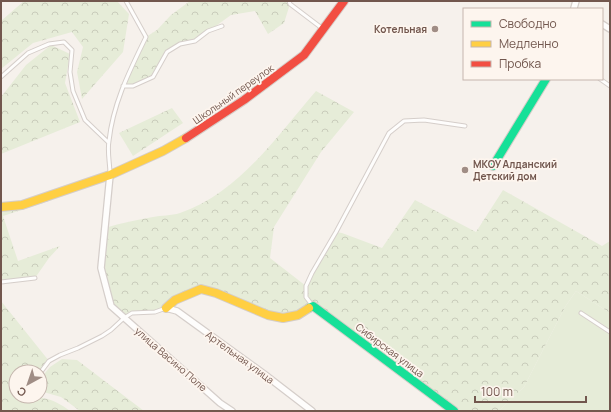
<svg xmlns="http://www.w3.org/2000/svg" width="611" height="412" font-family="Manrope,sans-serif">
  <defs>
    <pattern id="forest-crowns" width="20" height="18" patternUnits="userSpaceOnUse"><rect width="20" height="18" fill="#e6ecd8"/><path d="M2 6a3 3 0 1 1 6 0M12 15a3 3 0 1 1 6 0" fill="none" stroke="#c9ccbb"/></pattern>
  </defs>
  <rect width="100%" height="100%" fill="#f6f1ec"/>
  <!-- grass -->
  <path fill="#e6ecd8" d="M576,291L610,313V411H499L524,387L565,307Z"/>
  <!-- forest -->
  <path fill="url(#forest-crowns)" d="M24,1H117L129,14L123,52L82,99L77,72L83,47L72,32L33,43L1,69V21Z
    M190,1H289L290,4L284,23L268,34L255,11L231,15L195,41L180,44L167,52L153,77L133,86H123L146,37L157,30L171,15Z
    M51,45L70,54L65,83L80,122L1,154V97L26,65Z
    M316,91L354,112L321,152L274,227L270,258L306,286L336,232L342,233L382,248L415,200L476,232L503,190L602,246L610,241V313L576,291L565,307L524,387L499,411H454L313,307L283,318L201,289L155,312L132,313L124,318L111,306L101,268L105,228C121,223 137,220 153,217C161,215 171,216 180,213C239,193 277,136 316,91Z
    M172,108L183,123L133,156L119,133Z
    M52,194V200L3,216L18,261L60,246L49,258L35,278L1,282V207Z
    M1,301L49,361L40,372H16V396C38,396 52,397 70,411H1Z
    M62,359L77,360L144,411H80L61,397L40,391V379L50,367Z"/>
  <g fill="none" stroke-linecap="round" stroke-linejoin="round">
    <defs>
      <path id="lane" d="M289,1L290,4L323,29
        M1,77L28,53L49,44L64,42L72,50L70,72L73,91L85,120L108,142
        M600,79L610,86
        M123,86H133L153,77L167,52L180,44L195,41L208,31L222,26
        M110,174C110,164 107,151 109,141C113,103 130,70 146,37L126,1
        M1,282L35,278
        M312,305L306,297V286L312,273L336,232L389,133L404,121L424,120L465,126
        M581,313L610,332
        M40,373L49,361L60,355L78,348L102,336L111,330L124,318L132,313L155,312L166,308"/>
      <path id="street" d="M574,8L576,1
        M602,24L610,29
        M110,175L101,268L111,306L220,403L232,411
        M166,308L177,311L264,374L312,411"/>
      <path id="fast" d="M493,166L546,79
        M309,308L313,306L454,411"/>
      <path id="slow" d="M1,207L22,205L110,175L163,151L186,138
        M166,308L175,300L201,289L216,293L268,315L283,318L298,315L309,308"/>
      <path id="jam" d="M186,138L244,100L304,55L344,1"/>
    </defs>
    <!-- lane casing -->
    <use href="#lane" stroke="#d5ceca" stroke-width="5"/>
    <!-- street casing -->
    <use href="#street" stroke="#d5ceca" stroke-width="8"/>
    <!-- fast casing -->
    <use href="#fast" stroke="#d5cdc8" stroke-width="10"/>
    <!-- slow casing -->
    <use href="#slow" stroke="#d5cdc8" stroke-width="10"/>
    <!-- jam casing -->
    <use href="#jam" stroke="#d5cdc8" stroke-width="10"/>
    <!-- lane -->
    <use href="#lane" stroke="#fefdfc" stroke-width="3"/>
    <!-- street -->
    <use href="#street" stroke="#fefdfc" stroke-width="5.5"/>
    <!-- fast -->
    <use href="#fast" stroke="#16e098" stroke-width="8"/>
    <!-- slow -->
    <use href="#slow" stroke="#ffcf43" stroke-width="8"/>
    <!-- jam -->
    <use href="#jam" stroke="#f24e42" stroke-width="8"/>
  </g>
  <!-- markers -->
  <g fill="#a08d85" stroke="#fdf5ee" stroke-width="1.5">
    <circle cx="435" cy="29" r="4"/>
    <circle cx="465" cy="170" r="4"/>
  </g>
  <g text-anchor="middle" stroke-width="3.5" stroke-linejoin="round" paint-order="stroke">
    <!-- poi labels -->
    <g font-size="10" font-weight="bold" fill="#72574e" stroke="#fdf5ee" text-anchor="end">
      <text x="427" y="33">Котельная</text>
      <text x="473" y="168" text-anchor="start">МКОУ Алданский<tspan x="473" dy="12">Детский дом</tspan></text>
    </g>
    <!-- street labels -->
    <g font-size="10" fill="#72574e" stroke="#fdf5ee">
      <text transform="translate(233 94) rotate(-35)" y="4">Школьный переулок</text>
      <text transform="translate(390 350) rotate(37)" y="4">Сибирская улица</text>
      <text transform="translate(240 357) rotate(36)" y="4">Артельная улица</text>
      <text transform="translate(171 359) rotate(41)" y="4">улица Васино Поле</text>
    </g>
  </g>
  <!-- border -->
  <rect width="611" height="412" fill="none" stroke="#72574e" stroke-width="4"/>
  <!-- legend -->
  <rect x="463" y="8" width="140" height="72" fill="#fdf5ee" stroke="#c5b6ae"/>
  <rect x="471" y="21" width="20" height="6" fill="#16e098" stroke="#c5b6ae"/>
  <text x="499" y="28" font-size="12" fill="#72574e">Свободно</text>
  <rect x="471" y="41" width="20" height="6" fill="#ffcf43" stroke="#c5b6ae"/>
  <text x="499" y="48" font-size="12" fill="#72574e">Медленно</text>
  <rect x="471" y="61" width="20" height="6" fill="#f24e42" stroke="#c5b6ae"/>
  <text x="499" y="68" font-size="12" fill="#72574e">Пробка</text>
  <!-- north arrow -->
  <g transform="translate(28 384) rotate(220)"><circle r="19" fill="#fdf5ee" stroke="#c5b6ae"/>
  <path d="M0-3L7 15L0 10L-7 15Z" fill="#a08d85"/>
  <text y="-6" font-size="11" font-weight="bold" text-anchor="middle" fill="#72574e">С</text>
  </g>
  <!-- scale -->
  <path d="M475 396v6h111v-6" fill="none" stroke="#72574e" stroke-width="2"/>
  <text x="481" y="396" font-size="12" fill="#72574e" stroke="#fdf5ee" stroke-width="3" paint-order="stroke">100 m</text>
</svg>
